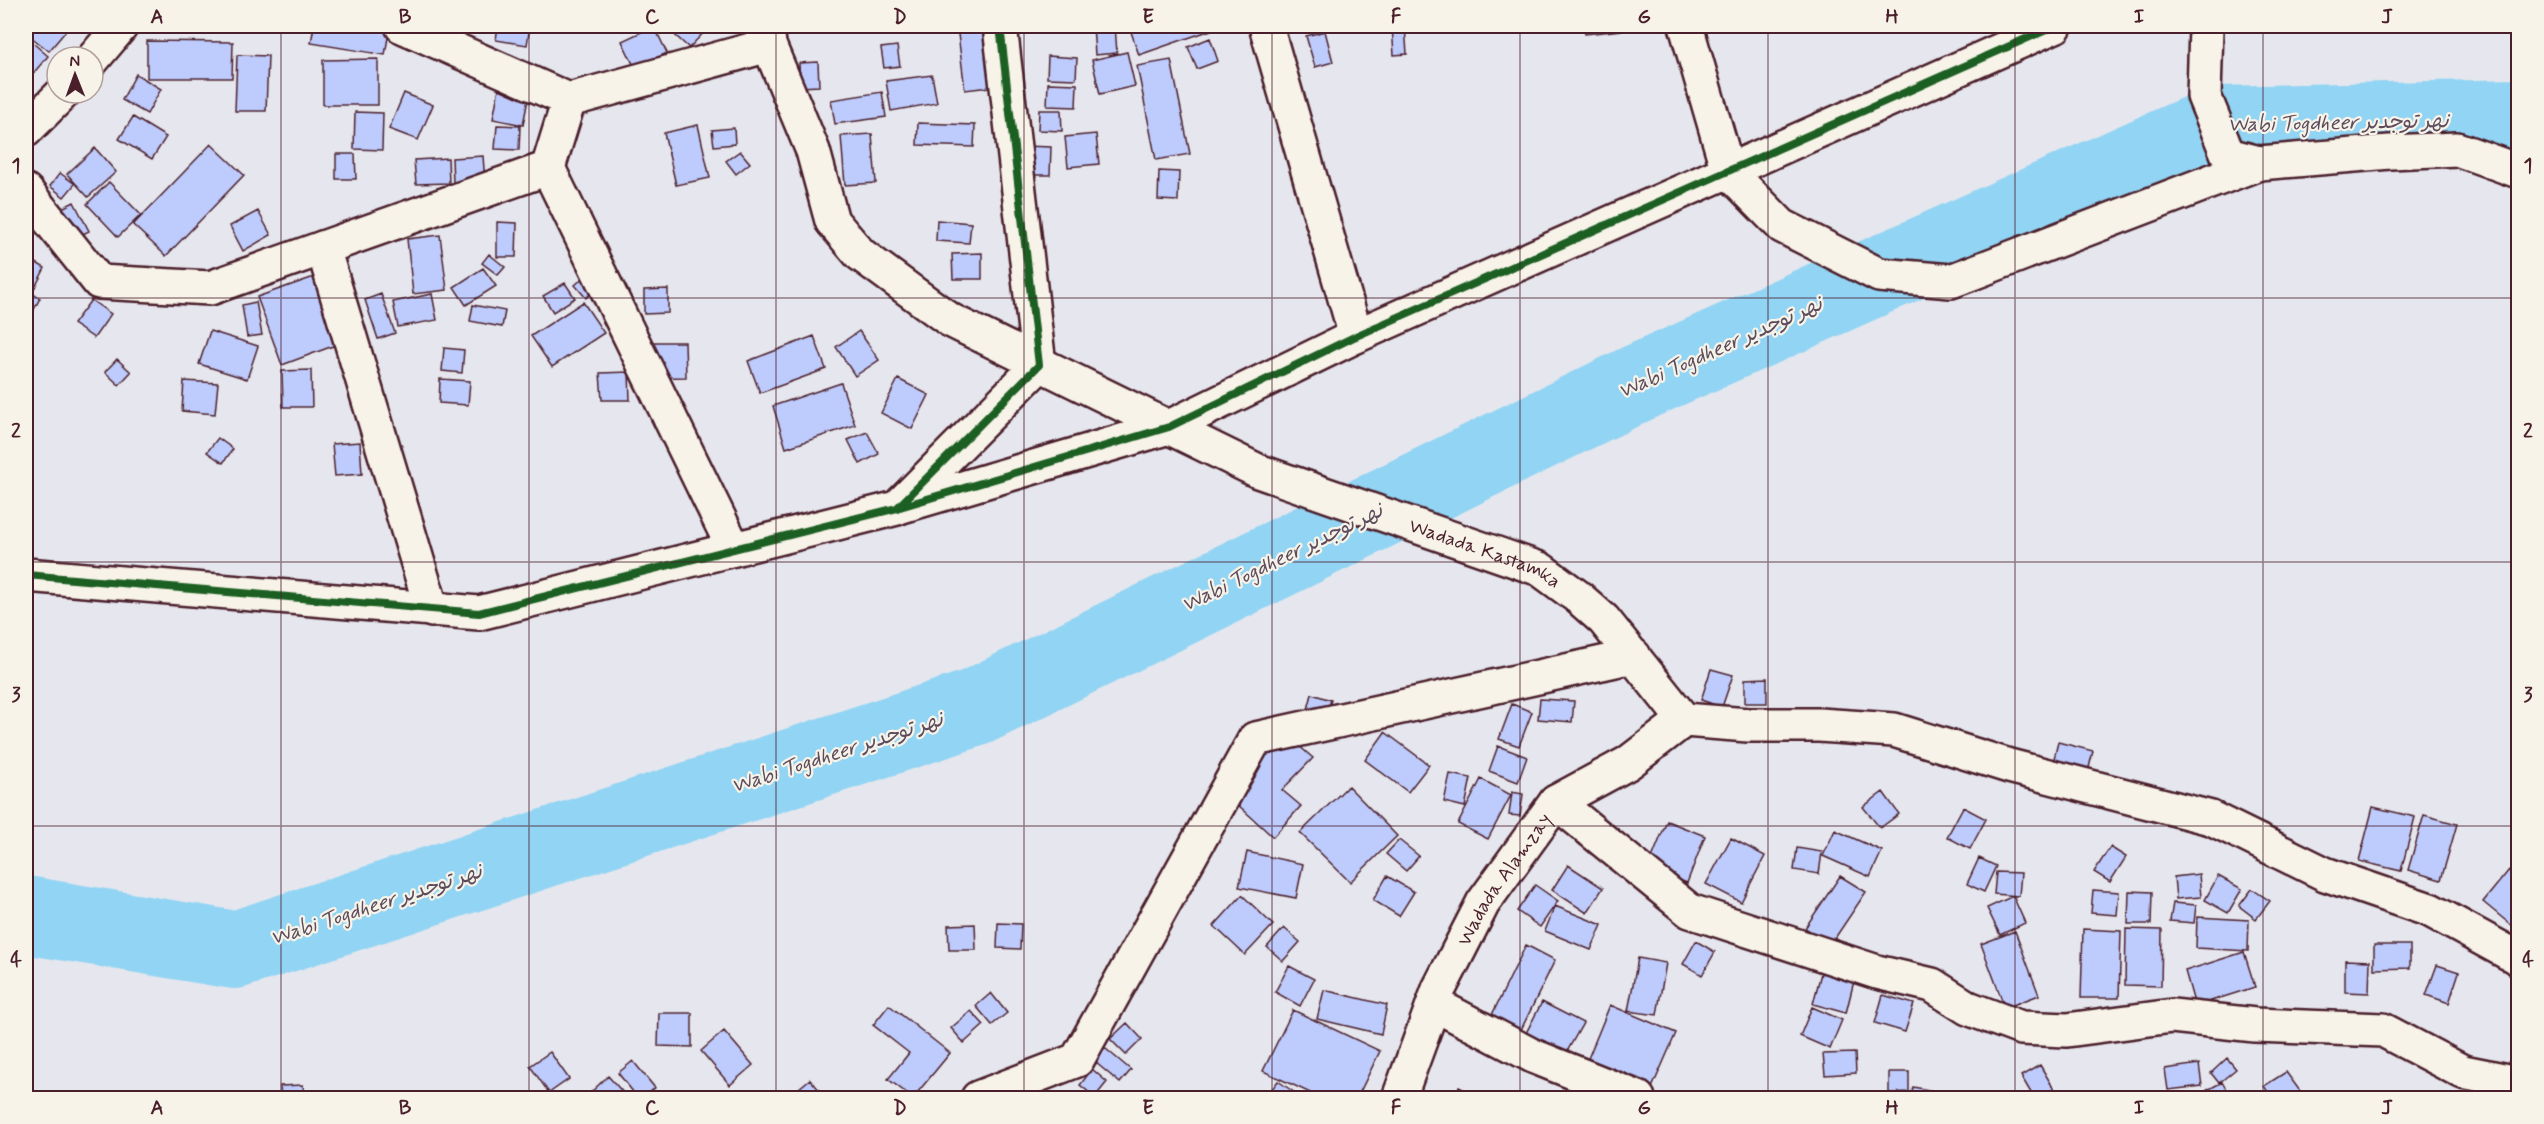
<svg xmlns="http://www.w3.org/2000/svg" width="2544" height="1124" font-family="Mynerve,'Playpen Sans Arabic',sans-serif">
  <rect width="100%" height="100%" fill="#e6e7ee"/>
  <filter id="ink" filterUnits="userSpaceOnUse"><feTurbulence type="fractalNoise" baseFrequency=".0167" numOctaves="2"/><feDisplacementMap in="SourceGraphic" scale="12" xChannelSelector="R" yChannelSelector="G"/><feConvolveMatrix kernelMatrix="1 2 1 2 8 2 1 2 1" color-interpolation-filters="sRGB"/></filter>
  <g filter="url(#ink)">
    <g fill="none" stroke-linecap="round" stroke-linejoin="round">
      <!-- river -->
      <path stroke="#92d4f3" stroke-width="78" d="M26,915L235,950L974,708L1642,381L2216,125L2518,118"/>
    </g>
    <!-- building -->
    <path fill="#beccfd" stroke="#4a1f2b" stroke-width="1.5" d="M26,26H70L49,51L26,33Z
      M314,26H390L385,55L311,43Z
      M498,26H530L527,45L496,40Z
      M654,26L667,53L635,68L622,41Z
      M667,26H710L689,48L666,27Z
      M957,26H991L998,86L965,90Z
      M1093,26H1115L1117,53L1095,55Z
      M1129,26H1209L1211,30L1139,55Z
      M1392,26H1405L1407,54L1394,55Z
      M1584,26H1621L1622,30L1585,34Z
      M1325,31L1333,62L1315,67L1306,36Z
      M26,37L48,56L31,76L26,71Z
      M1210,38L1218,61L1197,69L1188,47Z
      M147,41L233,42L232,78H147Z
      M897,46L900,66L884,68L881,48Z
      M1127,52L1135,86L1100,94L1092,60Z
      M237,55L268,56L266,111H235Z
      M1048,56L1077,58L1076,79L1047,78Z
      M378,59V105H323V60Z
      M1171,60L1190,154L1156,160L1137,66Z
      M818,62L819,86L800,87L799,63Z
      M136,74L161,89L147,114L122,100Z
      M932,75L937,103L891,111L886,81Z
      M1048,83L1077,84L1076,107L1047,106Z
      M499,88L529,94L523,125L493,119Z
      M882,92L886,117L835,124L831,100Z
      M404,93L433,105L418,140L389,129Z
      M1039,110H1061L1062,131L1038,130Z
      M355,112L383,113L382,150L354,149Z
      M133,117L166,137L152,159L119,139Z
      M918,123L975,125L974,147L917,145Z
      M497,125L520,126L519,150L495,149Z
      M698,125L710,178L676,185L664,133Z
      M734,128L735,144L714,146L712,130Z
      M872,134L876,183L845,185L841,136Z
      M1096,134L1099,164L1068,167L1065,137Z
      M211,144L244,175L166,256L133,225Z
      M1024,146L1051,147L1050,175H1025Z
      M95,148L116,172L88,197L67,174Z
      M740,151L750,163L736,174L726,161Z
      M336,154H355L356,179H336Z
      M483,156L485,182L453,183L452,158Z
      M448,158L449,183L416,184L414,160Z
      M1159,171L1179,172L1178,201L1158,200Z
      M60,173L75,184L64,197L50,186Z
      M109,182L141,215L118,237L87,204Z
      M74,202L89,231L71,240L56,211Z
      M258,211L271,235L243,251L230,226Z
      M937,220L971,223L969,243L936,241Z
      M497,222L517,223L516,257H497Z
      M440,235L447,290L413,294L407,239Z
      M982,253V279H953L952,254Z
      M489,254L505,267L498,275L482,263Z
      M26,257L45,268L34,289L26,284Z
      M483,268L496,286L466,305L454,287Z
      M592,270L603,282L586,298L575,285Z
      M317,276L341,343L282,365L257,297Z
      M565,283L575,298L553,312L543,296Z
      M668,289V313L644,314V290Z
      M26,290L40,298L29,319L26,317Z
      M381,294L395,333L378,339L365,300Z
      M432,294L437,320L398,327L393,302Z
      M91,300L111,314L94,338L73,324Z
      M256,302L262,335L247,337L242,305Z
      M583,302L604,333L552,367L531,336Z
      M473,305L505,311L502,327L470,321Z
      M210,331L258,346L247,379L199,364Z
      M859,331L879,360L855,376L836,347Z
      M814,336L826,369L760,393L748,361Z
      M634,342H685L686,377L635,378Z
      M444,348L464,350L462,373L442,371Z
      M117,359L131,372L119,385L105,372Z
      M311,370L312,407H283L282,371Z
      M629,372L630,400H602L600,373Z
      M440,379L470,381L468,405L439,403Z
      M898,379L929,395L912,429L881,413Z
      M184,381L218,383L215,414L182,411Z
      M841,383L855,425L786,448L773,406Z
      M867,432L879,454L860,464L848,440Z
      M218,438L233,449L223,463L207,452Z
      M360,442L362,474L335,476L332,444Z
      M1711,669L1733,675L1722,707L1701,700Z
      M1767,678V703H1745V679Z
      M1312,694L1331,700L1325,718L1307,713Z
      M1540,699L1574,701L1572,722L1538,719Z
      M1512,704L1532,712L1519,746L1499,739Z
      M1282,731L1313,758L1282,790L1301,806L1273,837L1225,793Z
      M1385,732L1429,765L1408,792L1365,760Z
      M2058,742L2093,751L2087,776L2052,767Z
      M1498,746L1527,757L1518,782L1489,771Z
      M1450,774L1471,778L1465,807L1444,802Z
      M1481,779L1511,795L1488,839L1458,824Z
      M1348,786L1397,836L1350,882L1300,833Z
      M1512,792L1523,794L1520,816L1509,815Z
      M1883,792L1899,814L1880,828L1863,807Z
      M1963,807L1986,819L1970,849L1947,837Z
      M2373,807L2415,817L2401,871L2359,861Z
      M2424,815L2457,824L2441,880L2408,870Z
      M1667,821L1705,836L1687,883L1648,868Z
      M1835,830L1882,851L1870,877L1823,856Z
      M1731,838L1765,856L1741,902L1706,884Z
      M1399,840L1419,856L1406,871L1386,854Z
      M2110,847L2126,857L2110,882L2094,872Z
      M1797,848L1822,852L1819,874L1794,870Z
      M1247,852L1303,864L1296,898L1239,887Z
      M1979,858L1996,866L1984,892L1967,884Z
      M1568,865L1603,888L1587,913L1552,890Z
      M2509,870L2518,878V916L2511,925L2483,902Z
      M1996,872L2021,873L2019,896L1994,894Z
      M2199,874L2201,897L2176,899L2174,877Z
      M1387,876L1414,892L1399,916L1373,900Z
      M1840,876L1866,892L1831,944L1805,928Z
      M2218,876L2242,889L2228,913L2205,900Z
      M1535,885L1558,901L1540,927L1517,911Z
      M2252,889L2270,901L2256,919L2239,906Z
      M2093,890L2119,892L2117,915L2091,913Z
      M2129,891L2152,892L2151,924H2128Z
      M1242,895L1273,925L1245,955L1214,926Z
      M2013,896L2025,923L2000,935L1987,908Z
      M2173,903L2196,905L2194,923L2170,921Z
      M1555,906L1602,925L1591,950L1545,931Z
      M2197,917L2249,920L2248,951L2196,948Z
      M998,923L1021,924L1020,949L997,948Z
      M975,924L976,950H949L948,925Z
      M1284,928L1300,942L1283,961L1267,947Z
      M2083,929L2121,931L2119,998H2081Z
      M2126,929L2162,930L2161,986L2125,985Z
      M2015,931L2039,995L2005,1008L1981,944Z
      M1696,941L1715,952L1702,975L1683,964Z
      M1526,945L1555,960L1517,1038L1488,1023Z
      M2374,945H2410V968L2374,969Z
      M2244,952L2255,987L2195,1006L2185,971Z
      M1638,958L1666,963L1657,1015L1628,1011Z
      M2345,960L2370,961L2369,993L2345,992Z
      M2437,965L2459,972L2449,1003L2426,995Z
      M1289,966L1314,979L1300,1006L1275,992Z
      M1821,973L1854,981L1846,1013L1813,1004Z
      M1324,990L1387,1005L1381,1034L1317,1019Z
      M991,993L1007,1013L992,1025L976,1006Z
      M1883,995L1914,1004L1905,1032L1875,1023Z
      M1542,1002L1583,1023L1565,1055L1525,1035Z
      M889,1005L950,1053L913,1098L888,1079L909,1053L873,1025Z
      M1610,1005L1676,1033L1652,1088L1587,1061Z
      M1812,1007L1842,1020L1830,1049L1800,1036Z
      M1293,1010L1380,1051L1357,1098H1321L1263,1071Z
      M971,1011L984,1025L964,1043L951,1028Z
      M659,1013H692V1047L658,1046Z
      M1127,1023L1142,1039L1126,1055L1110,1039Z
      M724,1031L753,1065L730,1085L701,1051Z
      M1100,1044L1131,1070L1120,1083L1089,1057Z
      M550,1052L569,1079L549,1093L530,1066Z
      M1855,1053L1856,1073L1825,1075L1823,1054Z
      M2227,1058L2236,1069L2219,1083L2211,1073Z
      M633,1061L655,1088L642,1098H638L618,1073Z
      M2199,1064L2202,1086L2168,1090L2165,1069Z
      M2040,1065L2054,1089L2034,1098L2021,1076Z
      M1092,1069L1107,1082L1095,1097L1080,1085Z
      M1889,1072H1909V1092L1889,1093Z
      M2286,1072L2305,1098H2272L2264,1086Z
      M608,1076L628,1098H591L588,1095Z
      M810,1079L826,1098H787Z
      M1278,1081L1301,1097L1300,1098H1273L1268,1094Z
      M2222,1082L2231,1098H2196L2195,1097Z
      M303,1085L304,1098H281L280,1086Z
      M1459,1087L1480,1098H1452Z
      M1913,1087L1971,1098H1911Z
      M2193,1095L2194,1098H2165Z"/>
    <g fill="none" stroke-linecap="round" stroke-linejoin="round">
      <defs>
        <g id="minor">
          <path d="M402,26L569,100L769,45"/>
          <path id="s1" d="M767,26L769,45L813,151L832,221L860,254L950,320L1258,471L1540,569L1578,597L1604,620L1684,720"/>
          <path d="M1266,26L1356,336"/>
          <path d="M1686,26L1728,171L1782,226L1879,275L1951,281L2259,163"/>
          <path d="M2206,26L2204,96L2228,155L2259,163L2390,152L2457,149L2518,171"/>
          <path d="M93,59L121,26"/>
          <path d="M26,130L63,93"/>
          <path d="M548,168L734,549"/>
          <path d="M26,191L99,282L210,288L548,168L569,100"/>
          <path d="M323,248L432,610"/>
          <path d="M902,506L1169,427L1356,336L2055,26"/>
          <path d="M26,575L479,613L897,508L1039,365L1000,26"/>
          <path d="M1684,720L1748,725H1819L1894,730L2009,766L2211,818L2325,874L2430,910L2518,958"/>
          <path d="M1556,802L1690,911L1877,972L1932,985L1968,1008L2021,1028L2067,1030L2172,1016L2255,1025L2383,1030L2463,1072L2518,1083"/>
          <path d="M1434,1004L1533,1056L1638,1098"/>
          <path d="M978,1098L1077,1060L1255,739L1634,656"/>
          <path id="s2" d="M1399,1098L1439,989L1483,903L1556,802L1628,763L1684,720"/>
        </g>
      </defs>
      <!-- minor casing -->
      <use href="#minor" stroke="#4a1f2b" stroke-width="38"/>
      <!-- minor -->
      <use href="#minor" stroke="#f7f3e8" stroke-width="33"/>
      <defs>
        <path id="cycleway" d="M900,507L1169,427L1356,336L2055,26
          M26,575L479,613L897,508L1039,365L1000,26"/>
      </defs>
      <!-- cycleway casing -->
      <use href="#cycleway" stroke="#f7f3e8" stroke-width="11"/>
      <!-- cycleway -->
      <use href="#cycleway" stroke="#1b5e20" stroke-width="8"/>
    </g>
  </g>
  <!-- grid -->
  <path fill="none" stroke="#4a1f2b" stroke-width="1.5" stroke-opacity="0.55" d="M281,26V1098M529,26V1098M776,26V1098M1024,26V1098M1272,26V1098M1520,26V1098M1768,26V1098M2015,26V1098M2263,26V1098M26,298H2518M26,562H2518M26,826H2518"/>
  <g text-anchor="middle" stroke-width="4.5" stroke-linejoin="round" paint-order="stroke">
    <!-- street labels -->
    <g font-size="20" fill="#4a1f2b" stroke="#f7f3e8">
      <text dy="7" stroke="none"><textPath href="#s1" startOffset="946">Wadada Kastamka</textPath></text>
      <text dy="7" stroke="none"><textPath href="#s2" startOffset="244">Wadada Alamzay</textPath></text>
    </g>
    <!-- water labels -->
    <g font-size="21" font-style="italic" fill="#5c4c5d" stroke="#f7f3e8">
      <text transform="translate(2338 122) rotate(-1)" y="7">Wabi Togdheer نهر توجدير</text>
      <text transform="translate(1720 347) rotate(-24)" y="7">Wabi Togdheer نهر توجدير</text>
      <text transform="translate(1282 557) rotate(-26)" y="7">Wabi Togdheer نهر توجدير</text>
      <text transform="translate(837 752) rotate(-18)" y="7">Wabi Togdheer نهر توجدير</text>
      <text transform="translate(376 904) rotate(-18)" y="7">Wabi Togdheer نهر توجدير</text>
    </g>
  </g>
  <!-- margin -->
  <rect width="2544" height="1124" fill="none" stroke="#f7f3e8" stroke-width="66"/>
  <!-- north arrow -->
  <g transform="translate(75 75) rotate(359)"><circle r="28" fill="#f7f3e8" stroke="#b29e9c" stroke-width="1.5"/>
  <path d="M0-4.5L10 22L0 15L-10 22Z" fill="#4a1f2b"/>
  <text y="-9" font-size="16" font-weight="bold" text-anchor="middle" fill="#4a1f2b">N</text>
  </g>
  <rect x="33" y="33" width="2478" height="1058" fill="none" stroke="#4a1f2b" stroke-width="2"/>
  <g font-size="20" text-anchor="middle" font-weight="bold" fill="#4a1f2b">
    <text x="157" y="23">A</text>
    <text x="405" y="23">B</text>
    <text x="652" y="23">C</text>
    <text x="900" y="23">D</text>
    <text x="1148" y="23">E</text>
    <text x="1396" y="23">F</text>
    <text x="1644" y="23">G</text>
    <text x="1892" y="23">H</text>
    <text x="2139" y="23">I</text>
    <text x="2387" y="23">J</text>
    <text x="16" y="172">1</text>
    <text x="2528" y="172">1</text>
    <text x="16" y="437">2</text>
    <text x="2528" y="437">2</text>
    <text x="16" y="701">3</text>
    <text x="2528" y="701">3</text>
    <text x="16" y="966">4</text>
    <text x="2528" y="966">4</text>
    <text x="157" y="1114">A</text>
    <text x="405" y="1114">B</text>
    <text x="652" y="1114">C</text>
    <text x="900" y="1114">D</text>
    <text x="1148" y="1114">E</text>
    <text x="1396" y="1114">F</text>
    <text x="1644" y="1114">G</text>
    <text x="1892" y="1114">H</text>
    <text x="2139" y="1114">I</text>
    <text x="2387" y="1114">J</text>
  </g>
</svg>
